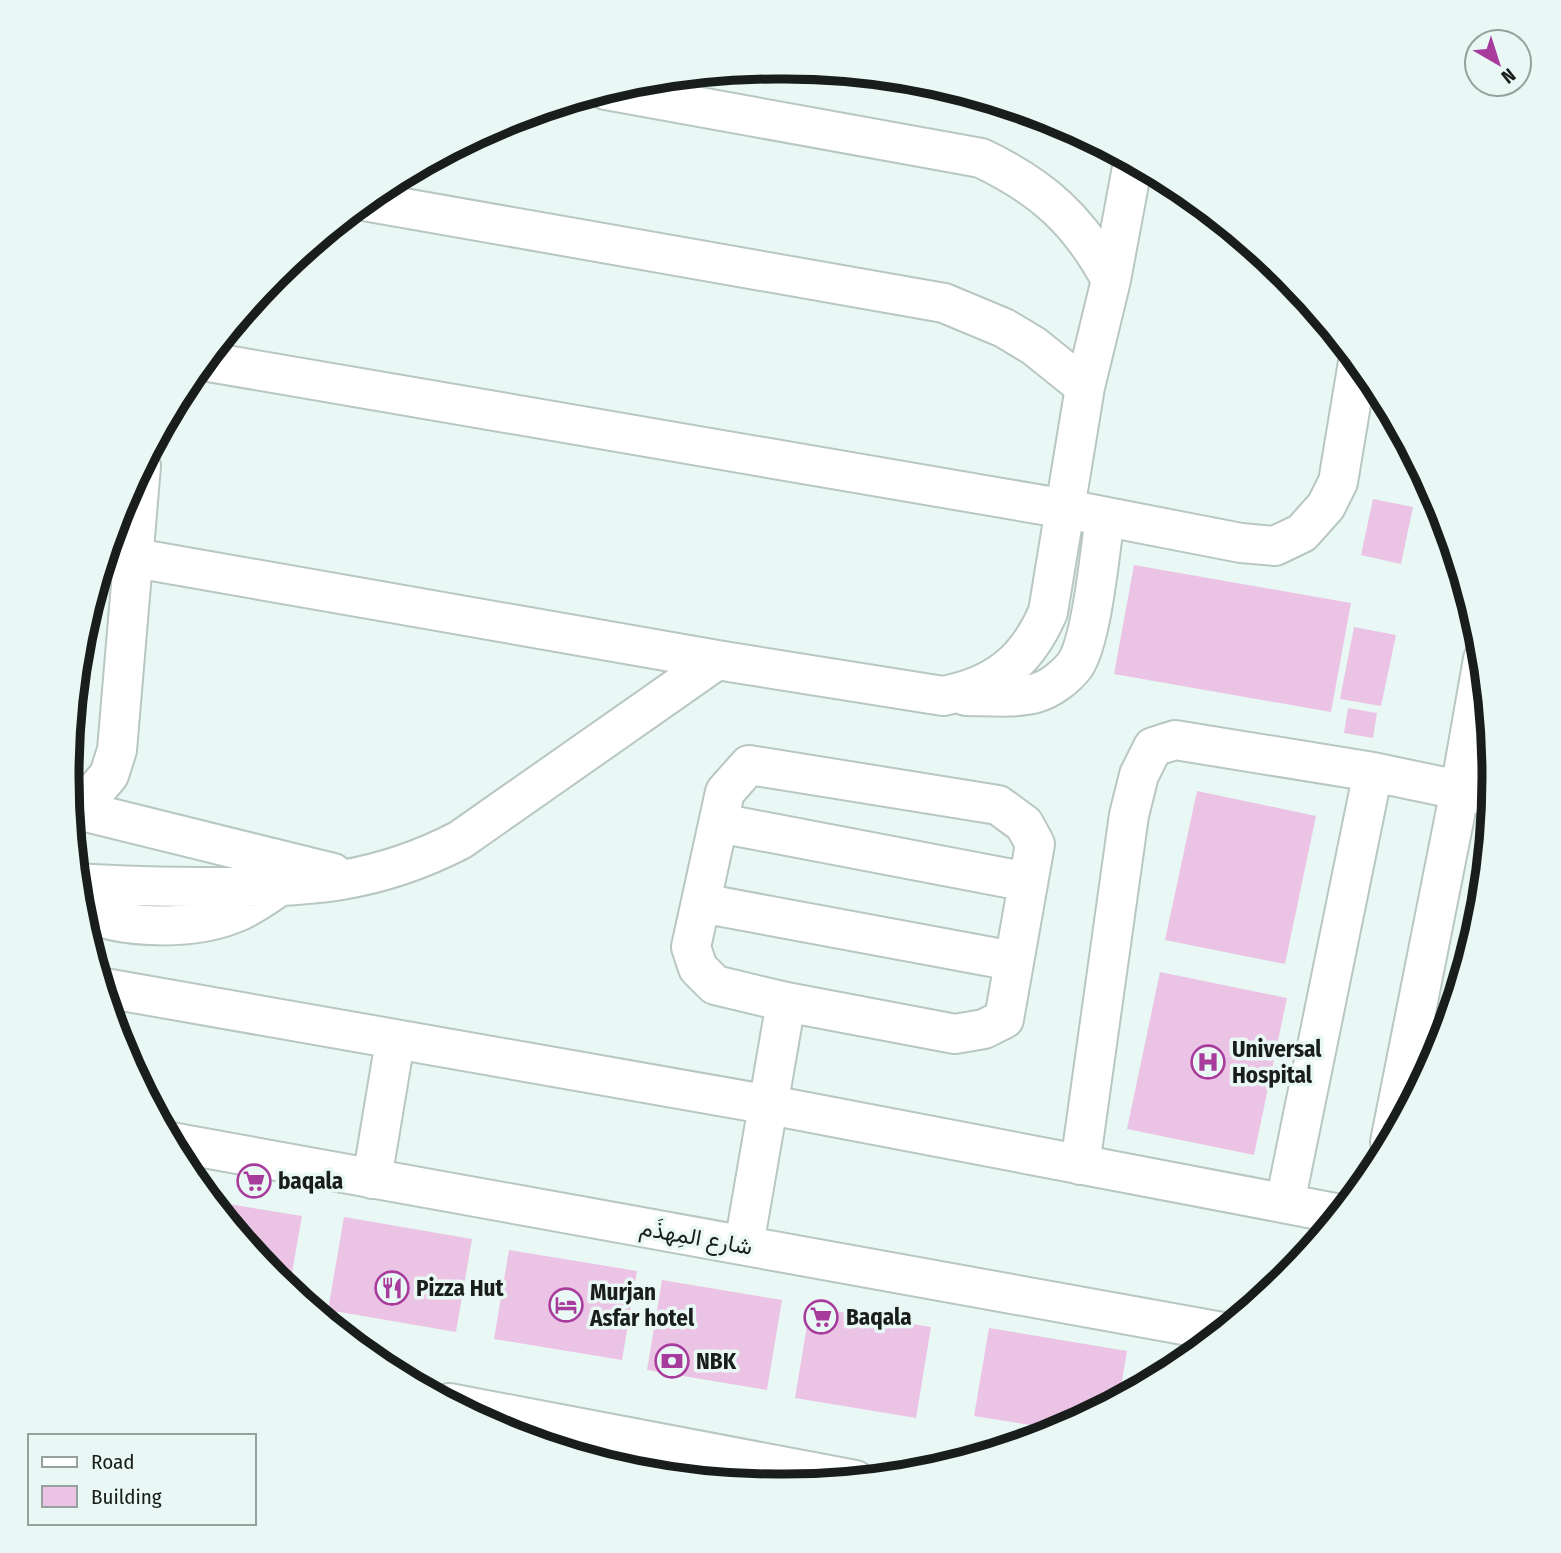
<svg xmlns="http://www.w3.org/2000/svg" width="1561" height="1553" font-family="'Fira Sans Condensed',Vazirmatn,sans-serif">
  <rect width="100%" height="100%" fill="#e9f8f4"/>
  <!-- building -->
  <path fill="#ebc3e5" d="M1373,499L1413,507L1401,564L1361,555Z
    M1134,565L1351,603L1331,712L1114,674Z
    M1354,627L1396,635L1381,706L1340,699Z
    M1348,708L1377,713L1373,738L1344,733Z
    M1197,791L1316,816L1285,964L1165,940Z
    M1160,972L1287,998L1254,1155L1127,1129Z
    M210,1201L302,1216L289,1290L275,1279Z
    M344,1217L472,1239L456,1332L328,1310Z
    M509,1250L637,1271L622,1360L494,1339Z
    M662,1280L782,1300L767,1390L647,1370Z
    M810,1307L931,1327L916,1418L795,1398Z
    M989,1328L1127,1351L1119,1399L1061,1430L974,1416Z"/>
  <g fill="none" stroke-linecap="round" stroke-linejoin="round">
    <defs>
      <path id="minor" d="M606,90L981,158C1042,187 1079,220 1111,280
        M364,201L944,303L1004,328L1034,346L1085,387
        M203,361L1066,509L1241,543L1275,546L1302,533L1326,506L1338,482L1358,362
        M135,558L717,660L943,696C996,686 1027,661 1048,612L1085,387L1111,280L1133,162
        M966,696C988,696 1014,699 1036,693C1050,689 1066,677 1075,665C1092,640 1100,551 1105,517
        M749,765L998,805L1024,824L1035,844L1004,1019L984,1029L955,1034L786,1002L715,985L698,968L691,947L725,792Z
        M70,808L333,873
        M79,810L109,775L117,750L141,466
        M719,823L1028,882
        M77,883C123,886 170,887 216,887C308,888 377,883 460,840L717,660
        M701,903L1013,961
        M80,910C122,929 192,931 235,913C250,907 264,897 277,888
        M105,988L770,1105L1340,1214
        M171,1142L1222,1332
        M1390,1142L1460,790L1483,659
        M1080,1165L1129,815L1139,775L1153,747L1175,740L1373,772L1492,797
        M372,1179L395,1041
        M1285,1203L1373,772
        M744,1245L786,1002
        M449,1403L855,1480"/>
    </defs>
    <!-- minor casing -->
    <use href="#minor" stroke="#b9c7c3" stroke-width="42"/>
    <!-- minor -->
    <use href="#minor" stroke="#fff" stroke-width="38"/>
  </g>
  <!-- icons -->
  <defs>
    <symbol id="hospital-ring" viewBox="-11 -11 22 22"><circle r="9.5" fill="#e9f8f4" stroke="#a83c9d" stroke-width="1.5"/><path d="M-5-5h3v3.5h4V-5h3V5h-3V1.5h-4V5h-3Z" fill="#a83c9d"/></symbol>
    <symbol id="supermarket-ring" viewBox="-11 -11 22 22"><circle r="9.5" fill="#e9f8f4" stroke="#a83c9d" stroke-width="1.5"/><path d="M-6-5.5h2.5l.6 2H6L4.5 2H-2.5L-4.4-4H-6ZM-1.5 3.2a1.3 1.3 0 1 0 .1 0ZM3 3.2a1.3 1.3 0 1 0 .1 0Z" fill="#a83c9d"/></symbol>
    <symbol id="restaurant-ring" viewBox="-11 -11 22 22"><circle r="9.5" fill="#e9f8f4" stroke="#a83c9d" stroke-width="1.5"/><path d="M-5-6h1v4h1v-4h1v4h1v-4h1v5L-1.5 .5V6h-2V.5L-5-1ZM5-6V6H3V1.5H1.5Q1.5-4 5-6Z" fill="#a83c9d"/></symbol>
    <symbol id="hotel-ring" viewBox="-11 -11 22 22"><circle r="9.5" fill="#e9f8f4" stroke="#a83c9d" stroke-width="1.5"/><path d="M-6-4.5h1.5V1H6V5H4.5V3h-9V5H-6ZM-4 0a1.8 1.8 0 1 1 3.6 0ZM.5 0V-2.5h3Q6-2.5 6 0Z" fill="#a83c9d"/></symbol>
    <symbol id="bank-ring" viewBox="-11 -11 22 22"><circle r="9.5" fill="#e9f8f4" stroke="#a83c9d" stroke-width="1.5"/><path d="M-6-4H6V4H-6ZM0-2.3a2.3 2.3 0 1 0 0 4.6a2.3 2.3 0 1 0 0-4.6Z" fill="#a83c9d"/></symbol>
  </defs>
  <g fill-rule="evenodd">
    <use href="#hospital-ring" x="1189" y="1043" width="38" height="38"/>
    <use href="#supermarket-ring" x="235" y="1162" width="38" height="38"/>
    <use href="#restaurant-ring" x="373" y="1269" width="38" height="38"/>
    <use href="#hotel-ring" x="547" y="1286" width="38" height="38"/>
    <use href="#supermarket-ring" x="802" y="1298" width="38" height="38"/>
    <use href="#bank-ring" x="653" y="1342" width="38" height="38"/>
  </g>
  <g text-anchor="middle" stroke-width="7" stroke-linejoin="round" paint-order="stroke">
    <!-- poi labels -->
    <g font-size="23" font-weight="bold" fill="#191e1d" stroke="#e9f8f4" text-anchor="start">
      <text x="1232" y="1057">Universal<tspan x="1232" dy="26">Hospital</tspan></text>
      <text x="278" y="1189">baqala</text>
      <text x="416" y="1296">Pizza Hut</text>
      <text x="590" y="1300">Murjan<tspan x="590" dy="26">Asfar hotel</tspan></text>
      <text x="846" y="1325">Baqala</text>
      <text x="696" y="1369">NBK</text>
    </g>
    <!-- street labels -->
    <g font-size="23" fill="#191e1d" stroke="#e9f8f4">
      <text transform="translate(696 1237) rotate(10)" y="8">شارع المِهذَم</text>
    </g>
  </g>
  <!-- crop -->
  <path d="M0 0H1561V1553H0ZM776 79H785A697 697 0 0 1 1482 776V777A697 697 0 0 1 785 1474H776A697 697 0 0 1 79 777V776A697 697 0 0 1 776 79Z" fill="#e9f8f4" fill-rule="evenodd"/>
  <path fill="none" stroke="#191e1d" stroke-width="9" d="M776 79H785A697 697 0 0 1 1482 776V777A697 697 0 0 1 785 1474H776A697 697 0 0 1 79 777V776A697 697 0 0 1 776 79Z"/>
  <!-- legend -->
  <rect x="28" y="1434" width="228" height="91" fill="#e9f8f4" stroke="#96a19e" stroke-width="2"/>
  <rect x="42" y="1457" width="35" height="10" fill="#ffffff" stroke="#96a19e" stroke-width="2"/>
  <text x="91" y="1469" font-size="21" fill="#191e1d">Road</text>
  <rect x="42" y="1486" width="35" height="21" fill="#ebc3e5" stroke="#96a19e" stroke-width="2"/>
  <text x="91" y="1504" font-size="21" fill="#191e1d">Building</text>
  <!-- north arrow -->
  <g transform="translate(1498 63) rotate(141)"><circle r="33" fill="#e9f8f4" stroke="#96a19e" stroke-width="2"/>
  <path d="M0-5L12 26L0 18L-12 26Z" fill="#a83c9d"/>
  <text y="-10" font-size="19" font-weight="bold" text-anchor="middle" fill="#191e1d">N</text>
  </g>
</svg>
